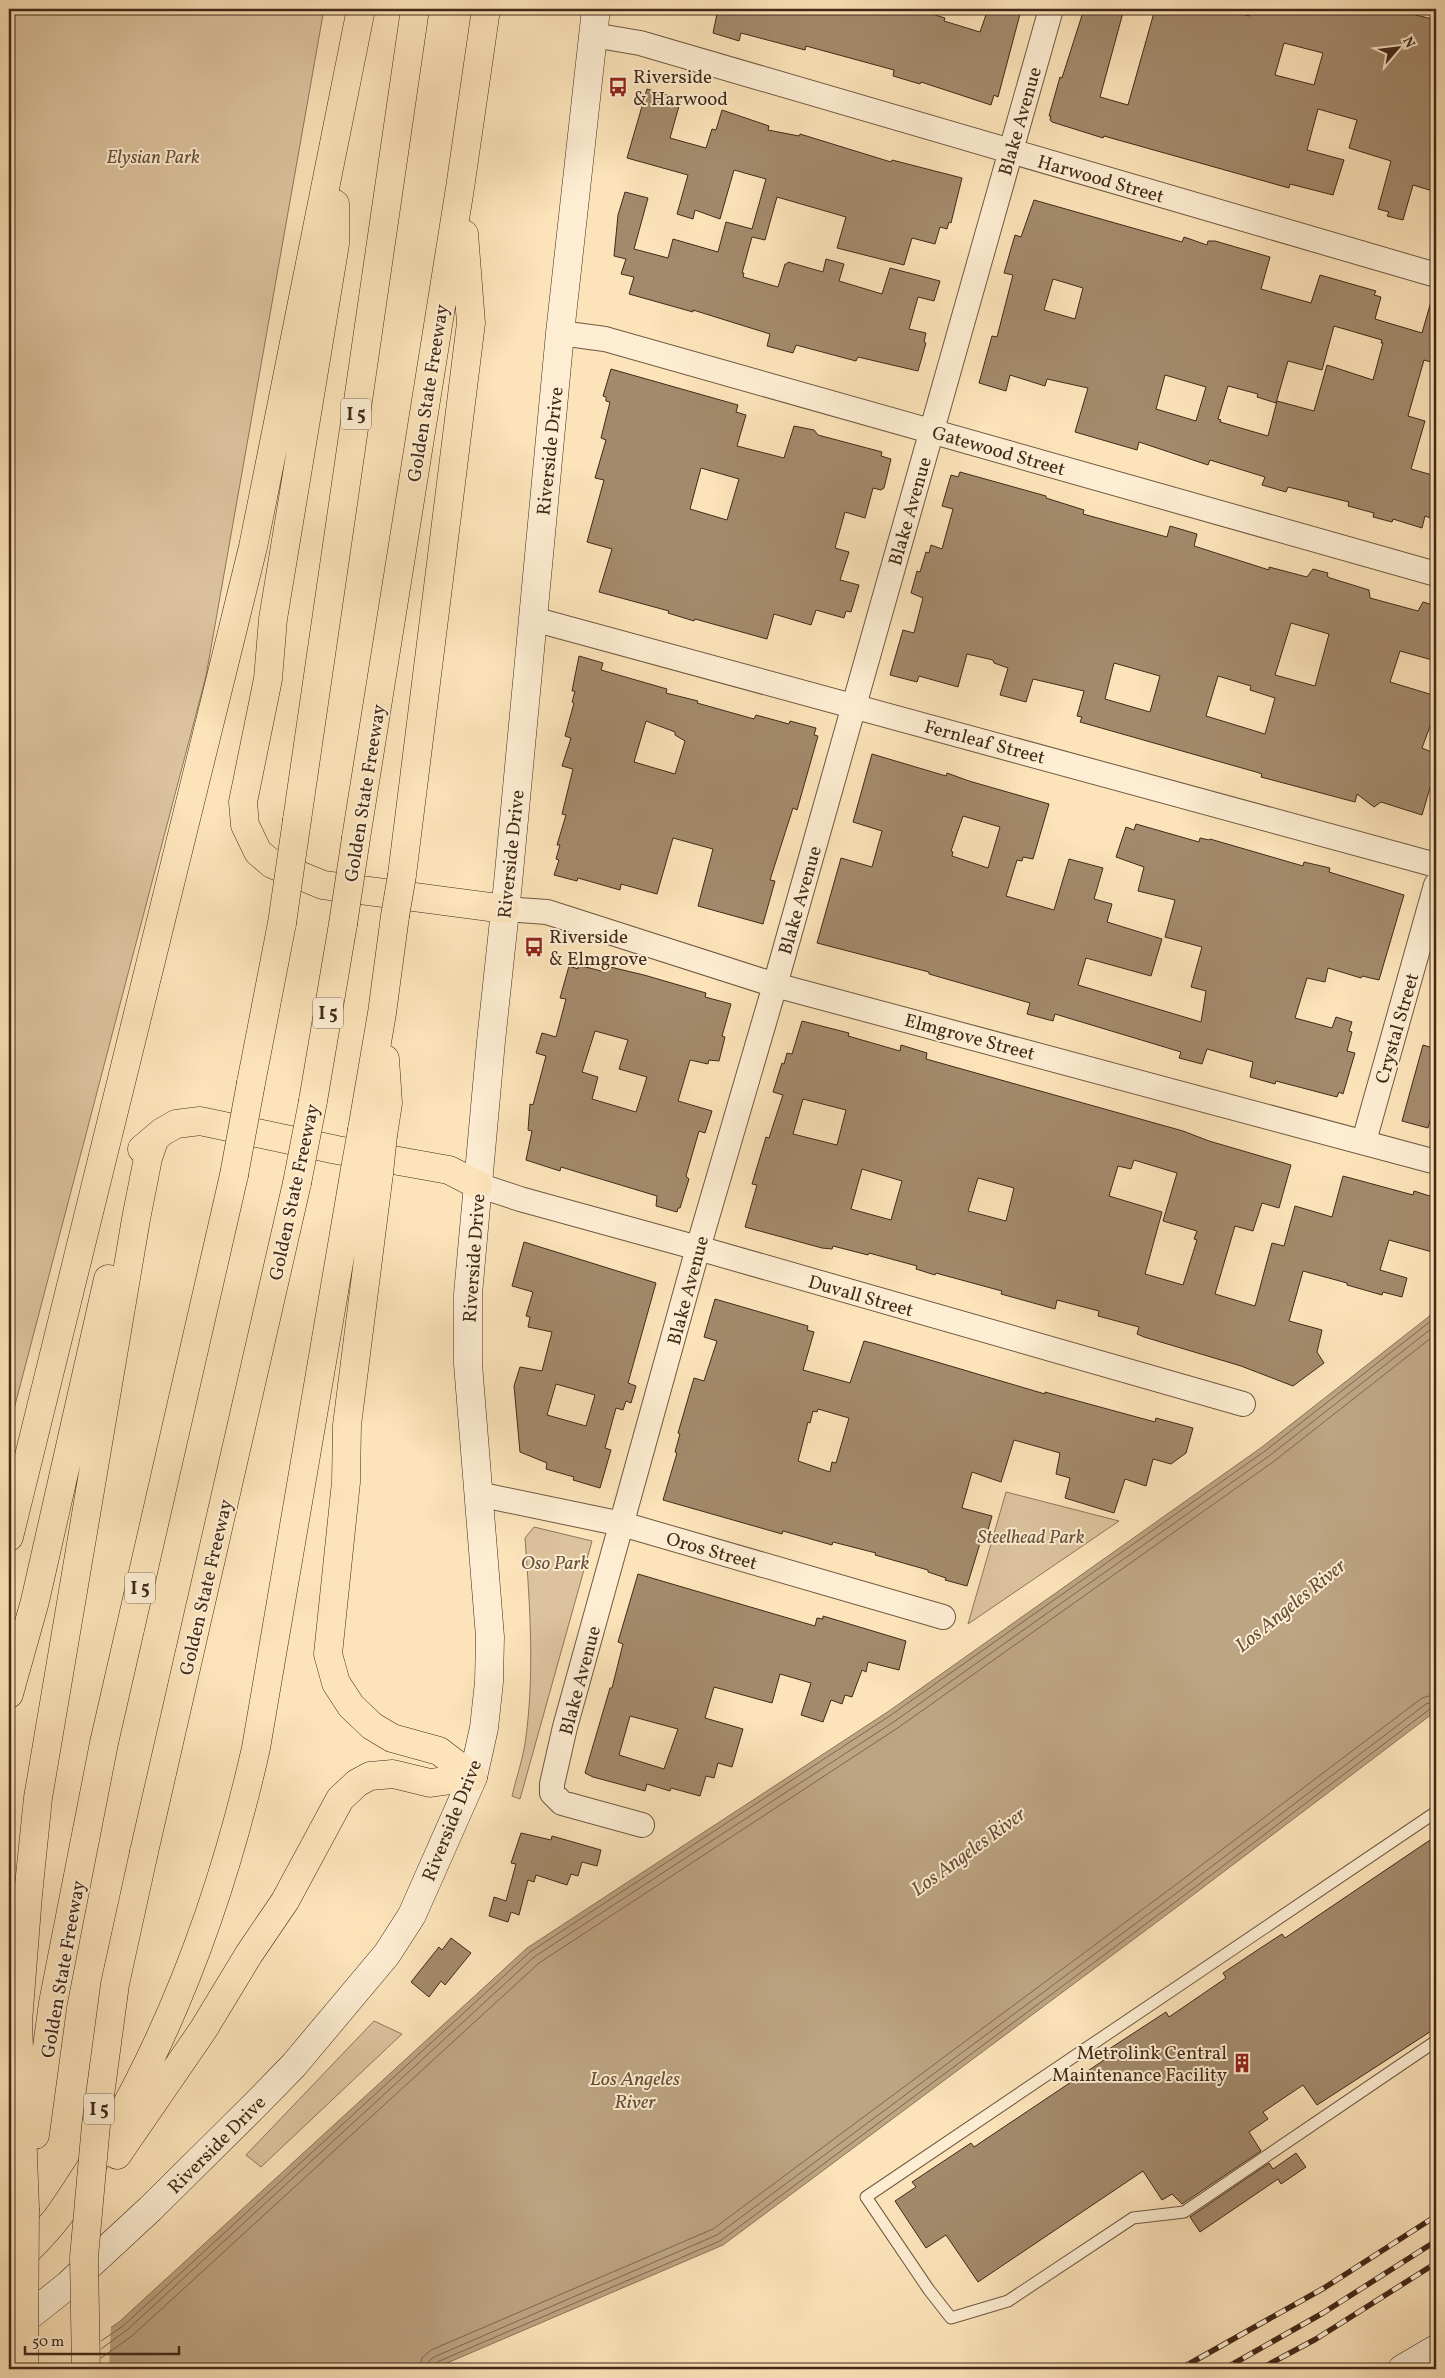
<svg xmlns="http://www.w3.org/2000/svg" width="1445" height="2378" font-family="Vollkorn,serif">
  <rect width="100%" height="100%" fill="#fce3b9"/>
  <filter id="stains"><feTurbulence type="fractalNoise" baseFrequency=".004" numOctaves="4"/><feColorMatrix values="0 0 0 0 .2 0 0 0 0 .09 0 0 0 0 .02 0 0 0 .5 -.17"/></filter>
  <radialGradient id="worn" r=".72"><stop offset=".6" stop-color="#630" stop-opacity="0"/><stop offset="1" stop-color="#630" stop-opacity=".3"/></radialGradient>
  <!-- green -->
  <path fill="#dcc39e" stroke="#8f765b" d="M9,9H324L206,676L9,1428Z
    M1006,1492L1119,1521L968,1624Z
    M534,1527L592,1541L520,1799L512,1796C516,1779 522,1762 525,1744C535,1675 530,1607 525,1538Z
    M374,2021L402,2034L261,2167L246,2155Z"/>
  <!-- water -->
  <path fill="#bda482" stroke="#8c7358" d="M1436,1311V1711L1185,1901L723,2245L433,2369H52L119,2322L527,1948L889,1711L1262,1447Z"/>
  <!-- pier -->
  <path fill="#fce3b9" d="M111,2325L109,2369H49L50,2367Z"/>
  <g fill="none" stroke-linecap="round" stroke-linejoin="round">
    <!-- shore -->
    <path stroke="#80664d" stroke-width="1" d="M101,2341L123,2326L530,1952L891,1715L1265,1451L1436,1317
      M101,2349L127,2330L534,1957L895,1721L1269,1456L1436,1325
      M101,2358L132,2336L539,1963L899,1727L1273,1462L1436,1334
      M419,2369L422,2358L431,2350L713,2229L1174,1886L1422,1698L1436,1694
      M427,2369L429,2361L434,2357L717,2235L1178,1892L1426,1704L1436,1701
      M433,2369L437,2362L720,2241L1182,1897L1430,1709L1436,1707"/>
  </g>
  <!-- building -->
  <path fill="#a38a6c" stroke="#422918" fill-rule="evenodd" d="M718,9H930L929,13L945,18L944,21L980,32L988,9H1002L1020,14L998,97L994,95L991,105L921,82L920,84L893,76L894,70L806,46L805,50L741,33L739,41L713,33Z
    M1084,9H1124L1100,97L1128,105L1155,9H1224L1249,16L1251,9H1418L1416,15L1436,20V192L1413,185L1403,220L1387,216L1389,212L1378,209L1391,161L1349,148L1357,120L1318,109L1307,150L1344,160L1333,195L1290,184L1289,188L1104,136L1103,138L1052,122L1050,120L1051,116H1049L1060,77L1062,78ZM1284,43L1323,53L1314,85L1275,75Z
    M647,89L681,99L670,138L706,148L712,129L716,130L722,110L769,126L768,130L799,136L800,134L891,162L892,160L962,178L951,223L949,222L947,229L940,227L935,244L912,238L904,265L837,248L846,217L777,197L765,240L752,237L742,273H744L743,277L778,287L785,264H787L788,262L823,272L826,259L844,264L839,281L882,294L890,268L940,281L934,301L918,297L909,329L926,333L924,342L926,343L918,371L858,357L856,361L796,345L793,353L767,346L770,334L693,310V312L629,294L634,277L621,274L626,259L614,256L618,215L625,192L648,198L634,249L668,258L673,239L718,252L726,222L752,229L766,179L734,170L720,219L695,210L693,219L677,214L688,175L627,158Z
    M1034,200L1182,242L1184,237L1207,245L1208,241H1215L1270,257L1261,289L1311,303L1320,275L1376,291L1374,295L1381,297L1375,319L1422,333L1432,298L1436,299V346L1431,362L1424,360L1408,416L1425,421L1411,469L1436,476V520L1425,516L1422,528L1393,519L1392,522L1373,517L1374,513L1348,506L1349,502L1288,487L1286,492L1262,485L1265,477L1210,460L1208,465L1139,442L1137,450L1075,432L1088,388L1047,379L1045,386L1010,375L1006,391L979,383L992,336L997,337L1013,275L1004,273L1015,235L1021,237ZM1053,279L1083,288L1075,319L1044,310ZM1334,326L1382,340L1381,343H1383L1373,380L1327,365L1314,411L1277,401L1268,436L1220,422L1221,420L1218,419L1228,386L1258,394L1257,397L1276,403L1288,361L1322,370ZM1165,375L1206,387L1196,421L1156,409Z
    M611,369L738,405L736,412L746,415L737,446L784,458L794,426L814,430L818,435L882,452L881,456L891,459L884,488L881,490L873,488L865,518L845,512L835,548L849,552L840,580L859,585L851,612L846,611L844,618L816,610L811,625L774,614L767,639L695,619L694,621L668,613L669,611L599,592L612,549L587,542L604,480L595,478L606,440L601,438L610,402L606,401V397L603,396ZM701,468L739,479L727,520L690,509Z
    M960,472L1046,496V498L1084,510L1083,514L1167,537L1170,526L1197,534L1194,546L1269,570V567L1307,577L1313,569L1328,573L1327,576L1330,578L1369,590L1370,598L1418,611L1423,602L1436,606V661L1400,651L1390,682L1436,696V710L1422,748L1436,754V767L1422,815L1381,802L1374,807L1357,794L1355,802L1261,777L1262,774L1256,772L1080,722L1082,717L1077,716L1084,691L1033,679L1026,702L1000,695L1008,668L994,663L993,660L967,654L958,687L919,676L917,682L890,675L903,630L914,633L923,598L911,593L917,571L920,572L926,552L929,553L931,545L942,549L953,509L942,506L951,475L958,477ZM1291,623L1329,634L1315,686L1275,675ZM1114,663L1160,676L1150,712L1105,699ZM1218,676L1251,686L1250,690L1275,698L1265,734L1206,716Z
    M579,656L603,663L601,670L667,689L666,693L698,701L697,703L754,719L756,715L789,724L790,721L816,728L814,735L818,736L797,810L793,808L770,880L775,881L763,924L698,906L713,849L673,838L657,894L621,884L620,890L578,878L577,881L554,875L559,860L556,859L560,845H557L566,815L562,814L573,769L562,766L571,738L565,736L574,703L572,702L575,691H572ZM646,721L675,732V735L685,741L675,774L634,762Z
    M872,754L946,776L947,773L969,781L1049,804L1033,859L1023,857L1022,861L1017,860L1006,896L1054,910L1069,859L1103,868L1094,899L1112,904L1107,922L1162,939L1151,976L1086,958L1078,985L1201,1022L1206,991L1191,987L1202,947L1165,937L1175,900L1138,891L1144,867L1116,857L1126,827L1134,830L1136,824L1199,842L1200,838L1209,840L1210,839L1303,866L1304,862L1330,868L1329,872L1404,895L1379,980L1362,976L1361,978L1328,968L1325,982L1307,978L1295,1018L1332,1028L1336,1017L1352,1022L1349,1031L1352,1032L1347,1051L1355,1053L1343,1094L1339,1092L1337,1097L1276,1081L1275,1084L1250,1077L1253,1062L1207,1049L1202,1064L1179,1058L1181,1052L1055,1014L1053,1021L1027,1014L1030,1003L929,974V972L817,943L841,858L872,867L882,831L853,822ZM963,816L1000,827L988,868L952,856L953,852L951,851Z
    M578,965L605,972L606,966L644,975L706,993L705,997L731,1004L722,1036L725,1037L719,1061L709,1060L708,1064L690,1060L678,1101L712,1111L705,1133L699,1131L686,1176L689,1179L680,1208H678L677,1212L656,1206L657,1196L561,1167L560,1171L526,1160L532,1131L528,1130L530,1104L533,1105L546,1056L536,1053L542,1033L556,1037L566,999L560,998L569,966L578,969ZM595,1031L628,1040L619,1069L647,1077L636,1112L592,1099L598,1077L582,1072Z
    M802,1021L849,1033L848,1036L900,1051L901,1045L927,1053L926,1059L1183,1131L1209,1141L1291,1165L1279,1208L1262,1203L1253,1231L1235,1226L1215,1294L1255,1306L1272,1243L1284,1246L1295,1206L1332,1217L1343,1176L1413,1195L1414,1191L1436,1198V1253L1389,1240L1380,1270L1407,1278L1402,1297L1383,1292L1382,1295L1347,1285V1283L1303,1271L1289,1321L1322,1330L1317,1352L1324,1363L1293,1386L1241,1366L1144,1337L1137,1334L1139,1327L1098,1316L1099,1311L1057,1300L1055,1309L1001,1294L1002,1291L943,1275L936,1273L935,1275L916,1269L917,1266L869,1253L868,1255L833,1246L832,1249L822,1248L745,1227L757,1185L752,1184L766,1137L769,1138L783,1095L773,1092L782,1063L784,1064L787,1053L792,1054ZM803,1099L846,1110L837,1145L793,1134ZM1134,1160L1177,1173L1163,1221L1197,1231L1194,1239L1197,1240L1183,1285L1145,1274L1162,1212L1109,1196L1118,1166L1131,1169ZM862,1169L902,1181L891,1220L851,1209ZM978,1178L1014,1188L1006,1221L968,1211Z
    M1423,1045L1436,1049V1100L1428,1128L1402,1121Z
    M524,1242L656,1283L628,1383L636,1386L631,1403L626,1401L623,1410L616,1408L605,1448L611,1450L600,1488L573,1480L574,1477L546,1469L547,1463L520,1452L514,1386L520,1367L542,1371L552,1332L528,1327L530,1317L526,1316L533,1292L512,1286ZM556,1384L595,1395L586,1426L547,1415Z
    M715,1299L808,1326L807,1330L814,1332L803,1370L850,1383L864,1341L876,1344L1045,1394V1392L1155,1422L1156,1418L1193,1428L1186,1453L1171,1464L1153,1459L1146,1486L1125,1479L1114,1513L1065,1498L1070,1478L1056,1474L1060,1453L1014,1440L1001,1482L972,1472L962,1508L992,1516L985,1541L981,1540L967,1586L945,1580L946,1578L928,1572V1570L875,1555L876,1553L833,1542L832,1545L783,1531L782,1534L663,1500L677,1453L675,1452L680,1434L678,1433L694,1378L704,1381L717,1341L704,1337ZM818,1409L849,1418L836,1463L832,1462L830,1472L798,1461L808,1422L810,1423L813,1411L817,1412Z
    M638,1574L815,1626L817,1618L823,1619V1616L906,1641L899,1670L868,1662L866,1672L862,1670L852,1697L845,1695L842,1704L831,1700L823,1722L801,1715L811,1683L780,1674L772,1703L714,1687L705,1718L743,1729L732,1767L718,1763L714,1778L706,1776L700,1796L671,1788L670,1791L647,1784L645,1791L593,1777L585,1773L610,1688H612L623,1644L618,1642ZM630,1716L678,1729L664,1769L619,1755Z
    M521,1833L551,1840L552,1836L601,1850L597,1866L582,1862L578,1876L571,1874L567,1885L536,1875L534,1882L528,1880L519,1915L511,1912L508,1922L489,1916L494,1897L506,1901L516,1864L511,1863Z
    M1436,1836V2028L1317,2105L1303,2085L1263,2112L1268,2119L1249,2132L1261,2151L1182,2204L1172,2194L1162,2200L1143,2171L978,2282L946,2235L926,2248L895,2201L916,2187L912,2182L971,2143L974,2147L1110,2056L1106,2051L1166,2012L1169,2017L1226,1978L1223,1973L1262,1947L1282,1934L1285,1938Z
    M451,1938L471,1953L445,1985L441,1981L429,1997L411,1982L439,1947L442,1950Z
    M1296,2153L1306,2167L1281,2184L1278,2179L1200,2232L1190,2217L1269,2163L1273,2169Z"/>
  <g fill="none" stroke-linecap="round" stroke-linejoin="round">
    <defs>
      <path id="service" d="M1436,1812L866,2197L929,2290L951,2318L1008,2301L1133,2218L1184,2212L1436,2041"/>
      <path id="minor" d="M593,35L640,43L1436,275
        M560,333L605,339L1436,574
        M533,619L1436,865
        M505,909L547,912L775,985L1436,1162
        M1364,1141L1436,885
        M478,1185L520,1199L698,1248L1243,1404
        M478,1494L622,1524L943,1617
        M642,1825L562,1803L552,1793V1784L565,1727L698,1248L775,985L1051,9"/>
      <path id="secondary" d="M9,2332L68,2285L150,2209L254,2106L294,2065L387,1954L412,1915L473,1777L484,1728L489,1682L490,1637L468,1364V1294L491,1041L508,883L560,333L596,9
        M1402,2369L1436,2349"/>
      <path id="motorway" d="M335,204V244L273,619L268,679L243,802L245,825L258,852L272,864L323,885L505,909
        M297,820L415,9
        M356,838L460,188L486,9
        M402,875L471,323L464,234
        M251,1083L282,923
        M313,1101L343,924
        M362,1130L382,1013L395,916
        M383,1135L388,1103L385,1059
        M142,1149L162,1132L176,1124L200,1121L337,1150L449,1170L478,1185
        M379,1173L347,1425L346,1482L328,1654L336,1683L351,1706L372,1726L392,1738L439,1751L473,1777
        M9,1537L253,547L361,9
        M9,1694L35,1601L108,1279
        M144,1852L297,1183
        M35,2135L53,2003L104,1743L234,1175
        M117,2155L203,2030L249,1954L285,1901L340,1799L357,1783L370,1776L393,1774L430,1783L473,1777
        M25,2208L18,2022L28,1895L38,1798L136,1219L148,1158L155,1138
        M9,2270C26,2251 48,2232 62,2211C158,2072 219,1912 256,1748L355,1169"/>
    </defs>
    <!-- service casing -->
    <use href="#service" stroke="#705840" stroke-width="13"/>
    <!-- minor casing -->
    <use href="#minor" stroke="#705840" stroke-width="26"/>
    <!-- secondary casing -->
    <use href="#secondary" stroke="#422918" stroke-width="29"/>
    <!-- motorway casing -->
    <use href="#motorway" stroke="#422918" stroke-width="29"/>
    <!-- service -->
    <use href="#service" stroke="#fdedd2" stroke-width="11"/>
    <!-- minor -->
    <use href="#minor" stroke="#fdedd2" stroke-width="24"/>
    <!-- secondary -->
    <use href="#secondary" stroke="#fdedd2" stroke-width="28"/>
    <!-- motorway -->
    <use href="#motorway" stroke="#fce3b9" stroke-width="28"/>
    <defs>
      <path id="rail" d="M1180,2369L1324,2288L1436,2216
        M1224,2369L1323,2313L1436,2241
        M1260,2369L1316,2339L1436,2263"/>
    </defs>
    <!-- rail casing -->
    <use href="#rail" stroke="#422918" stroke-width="5.5"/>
    <!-- rail -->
    <use href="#rail" stroke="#fdedd2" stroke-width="4" stroke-dasharray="11" stroke-linecap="butt"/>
    <defs>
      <path id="motorway-bridge" d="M395,916L402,875
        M282,923L297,820
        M343,924L356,838
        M355,1169L362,1130
        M379,1173L383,1135
        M234,1175L251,1083
        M297,1183L313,1101
        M24,2369L25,2208
        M86,2369L84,2257L96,2125L115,1984L144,1852"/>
    </defs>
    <!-- motorway-bridge casing -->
    <use href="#motorway-bridge" stroke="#422918" stroke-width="29" stroke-linecap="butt"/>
    <!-- motorway-bridge -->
    <use href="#motorway-bridge" stroke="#fce3b9" stroke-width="28"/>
  </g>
  <!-- icons -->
  <defs>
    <symbol id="bus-bare" viewBox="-9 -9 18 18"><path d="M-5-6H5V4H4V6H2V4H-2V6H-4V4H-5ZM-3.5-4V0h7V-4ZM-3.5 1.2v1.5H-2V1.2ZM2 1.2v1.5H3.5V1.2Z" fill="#8f2418" stroke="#fdedd2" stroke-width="2.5" paint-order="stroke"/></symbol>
    <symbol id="building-bare" viewBox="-9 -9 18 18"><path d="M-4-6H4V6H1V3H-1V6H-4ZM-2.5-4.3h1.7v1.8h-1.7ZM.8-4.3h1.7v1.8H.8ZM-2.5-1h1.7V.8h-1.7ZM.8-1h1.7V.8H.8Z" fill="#8f2418" stroke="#fdedd2" stroke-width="2.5" paint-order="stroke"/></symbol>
  </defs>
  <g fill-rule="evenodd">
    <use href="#bus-bare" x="604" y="73" width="28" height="28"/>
    <use href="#bus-bare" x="520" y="933" width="28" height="28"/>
    <use href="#building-bare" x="1228" y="2049" width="28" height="28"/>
  </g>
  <g text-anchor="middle" stroke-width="4" stroke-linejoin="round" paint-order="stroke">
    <!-- shield labels -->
    <g fill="#fdedd2" stroke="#7a6450" stroke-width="1">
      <rect x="341" y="398.5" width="30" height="31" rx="4"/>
      <rect x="313" y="997.5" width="30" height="31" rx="4"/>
      <rect x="125" y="1572.5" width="30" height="31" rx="4"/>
      <rect x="84" y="2093.5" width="30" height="31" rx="4"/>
    </g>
    <g font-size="18" font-weight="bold" fill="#422918">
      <text x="356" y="420">I 5</text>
      <text x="328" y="1019">I 5</text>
      <text x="140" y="1594">I 5</text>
      <text x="99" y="2115">I 5</text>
    </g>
    <!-- poi labels -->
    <g font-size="19" fill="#422918" stroke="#fdedd2" text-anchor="start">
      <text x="633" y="83">Riverside<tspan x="633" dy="22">&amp; Harwood</tspan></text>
      <text x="549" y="943">Riverside<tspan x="549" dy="22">&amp; Elmgrove</tspan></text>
      <text x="1227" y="2059" text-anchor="end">Metrolink Central<tspan x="1227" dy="22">Maintenance Facility</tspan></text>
    </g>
    <!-- street labels -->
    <g font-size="19" fill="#422918" stroke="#fdedd2">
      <text transform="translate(1019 121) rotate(-74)" y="7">Blake Avenue</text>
      <text transform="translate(1101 178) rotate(16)" y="7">Harwood Street</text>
      <text transform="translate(427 393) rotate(-81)" y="7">Golden State Freeway</text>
      <text transform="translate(999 450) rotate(16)" y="7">Gatewood Street</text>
      <text transform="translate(549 451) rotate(-84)" y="7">Riverside Drive</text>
      <text transform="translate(909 511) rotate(-74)" y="7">Blake Avenue</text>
      <text transform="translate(985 741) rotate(15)" y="7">Fernleaf Street</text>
      <text transform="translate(364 793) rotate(-81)" y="7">Golden State Freeway</text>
      <text transform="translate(510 854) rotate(-84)" y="7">Riverside Drive</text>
      <text transform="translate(799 900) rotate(-74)" y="7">Blake Avenue</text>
      <text transform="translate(1396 1028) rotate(-74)" y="7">Crystal Street</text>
      <text transform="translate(970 1036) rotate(15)" y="7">Elmgrove Street</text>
      <text transform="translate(293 1192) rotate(-78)" y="7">Golden State Freeway</text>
      <text transform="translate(473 1258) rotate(-86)" y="7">Riverside Drive</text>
      <text transform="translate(687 1290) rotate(-75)" y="7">Blake Avenue</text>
      <text transform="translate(861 1295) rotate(16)" y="7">Duvall Street</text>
      <text transform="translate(712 1550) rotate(16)" y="7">Oros Street</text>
      <text transform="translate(205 1587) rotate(-77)" y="7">Golden State Freeway</text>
      <text transform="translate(579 1680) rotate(-75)" y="7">Blake Avenue</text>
      <text transform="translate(451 1820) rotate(-68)" y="7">Riverside Drive</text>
      <text transform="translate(62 1969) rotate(-80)" y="7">Golden State Freeway</text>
      <text transform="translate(216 2144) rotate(-45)" y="7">Riverside Drive</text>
    </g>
    <!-- park labels -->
    <g font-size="19" font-style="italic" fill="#68503a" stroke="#fdedd2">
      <text x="153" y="163">Elysian Park</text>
      <text x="1031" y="1543">Steelhead Park</text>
      <text x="555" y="1569">Oso Park</text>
    </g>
    <!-- water labels -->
    <g font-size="20" font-style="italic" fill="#674e38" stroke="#fdedd2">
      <text transform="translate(1290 1605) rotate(-39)" y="7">Los Angeles River</text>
      <text transform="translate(968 1851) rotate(-36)" y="7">Los Angeles River</text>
      <text x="635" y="2085">Los Angeles<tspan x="635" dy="23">River</tspan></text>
    </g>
  </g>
  <!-- margin -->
  <rect width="1445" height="2378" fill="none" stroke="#fce3b9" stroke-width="30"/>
  <rect x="10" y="10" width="1425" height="2358" fill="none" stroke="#422918" stroke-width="2.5"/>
  <rect x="15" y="15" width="1415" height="2348" fill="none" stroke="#422918"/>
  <!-- north arrow -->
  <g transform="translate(1398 48) rotate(62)" stroke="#fdedd2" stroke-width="4" paint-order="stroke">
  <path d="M0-4L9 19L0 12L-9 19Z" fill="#422918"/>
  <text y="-8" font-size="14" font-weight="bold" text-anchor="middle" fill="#422918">N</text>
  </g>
  <!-- scale -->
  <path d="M25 2346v8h154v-8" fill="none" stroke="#422918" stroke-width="2.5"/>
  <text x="32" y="2346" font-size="15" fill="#422918" stroke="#fdedd2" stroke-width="4" paint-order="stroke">50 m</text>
  <rect width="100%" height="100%" filter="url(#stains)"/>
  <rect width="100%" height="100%" fill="url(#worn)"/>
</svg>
